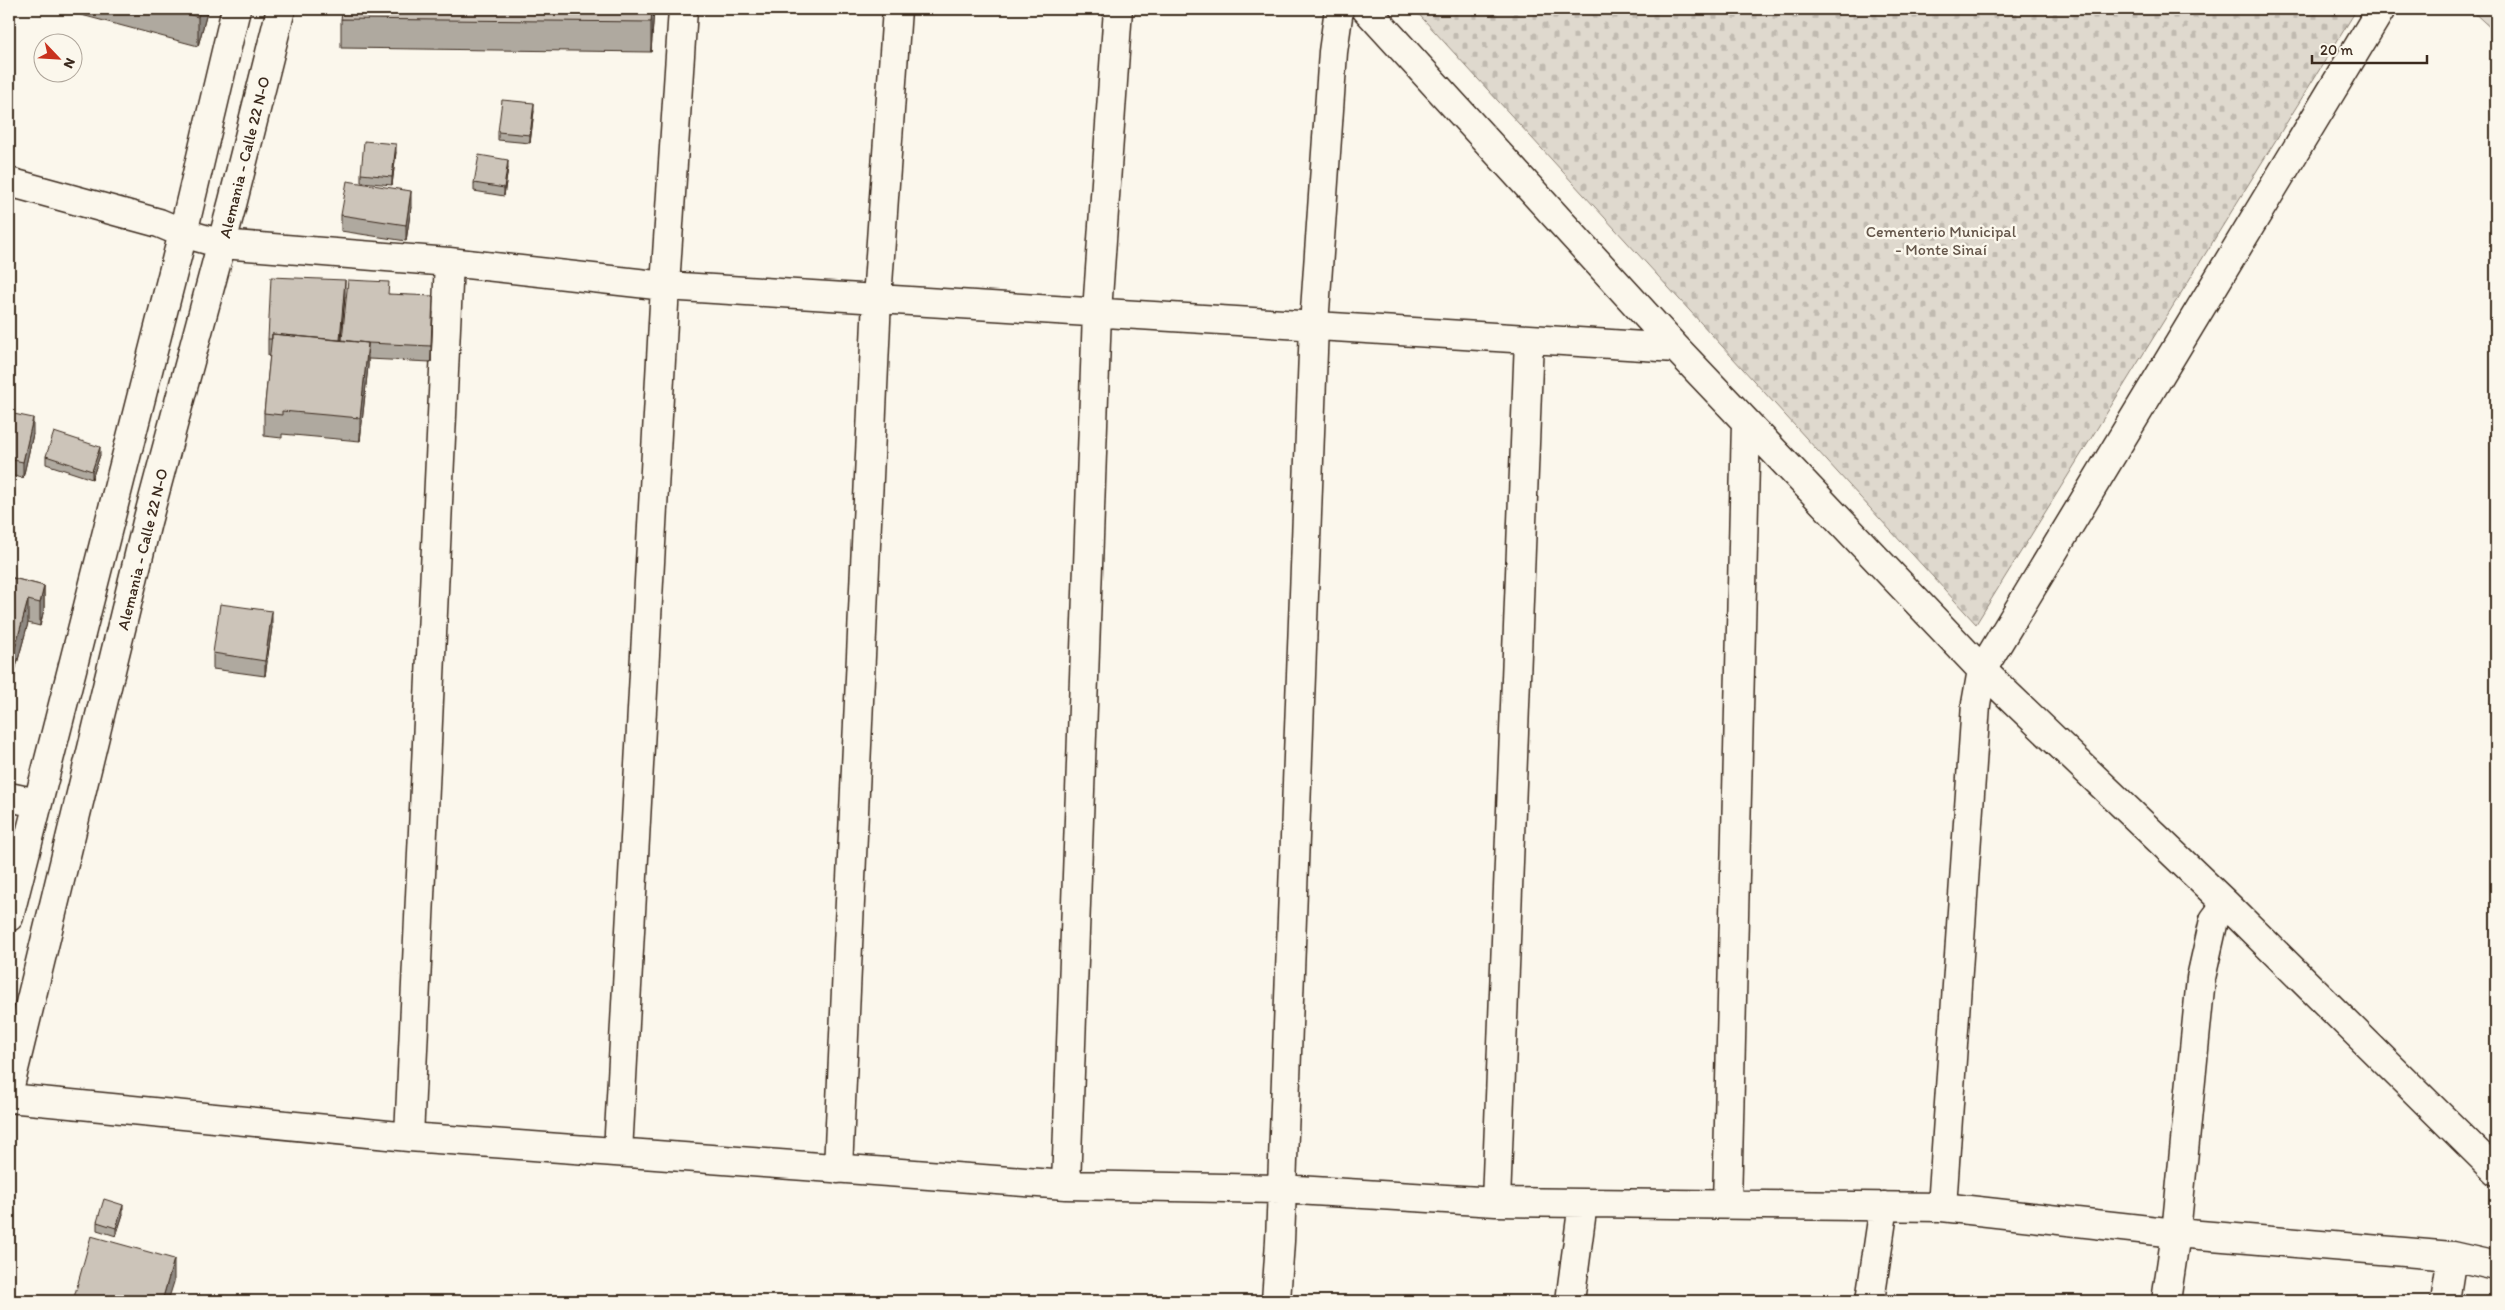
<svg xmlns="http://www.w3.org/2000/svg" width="2505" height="1310" font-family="Itim,sans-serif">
  <defs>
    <pattern id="cemetery-stones" width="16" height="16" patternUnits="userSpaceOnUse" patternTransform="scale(1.25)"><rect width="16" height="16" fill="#dfd9ce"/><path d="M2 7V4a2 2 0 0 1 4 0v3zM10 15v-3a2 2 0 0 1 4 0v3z" fill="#c0bab0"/></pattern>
  </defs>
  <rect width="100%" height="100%" fill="#fbf7ec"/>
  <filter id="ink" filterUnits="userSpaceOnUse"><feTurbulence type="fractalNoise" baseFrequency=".02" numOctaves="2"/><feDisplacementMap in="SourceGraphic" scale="10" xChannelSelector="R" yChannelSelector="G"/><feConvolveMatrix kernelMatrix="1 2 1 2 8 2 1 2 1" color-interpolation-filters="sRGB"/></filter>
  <g filter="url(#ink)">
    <!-- cemetery -->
    <path fill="url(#cemetery-stones)" stroke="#8d8276" d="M1414,9H2357L1976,624Z
      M2470,9H2496V33Z"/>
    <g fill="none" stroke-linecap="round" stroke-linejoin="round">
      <defs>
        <path id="minor" d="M1366,9L1676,348L1982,670L2226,904L2496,1171
          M9,182L159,223L183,233L222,244L449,262L665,286L1676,348
          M9,797L37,803
          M9,917L183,233L236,9
          M9,1090L147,522L233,201L281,9
          M9,1098L409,1137L1066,1185L1280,1189L1496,1202L1942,1207L2176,1233L2452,1256L2496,1266
          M409,1137L449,262
          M618,1152L665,286L683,9
          M838,1169L877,299L897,9
          M1066,1185L1097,312L1118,9
          M1496,1202L1529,339
          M1727,1204L1746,422
          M1942,1207L1976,704L1982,670L2381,9
          M1276,1301L1280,1241L1314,325L1333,52L1339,9
          M1570,1301L1583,1203
          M1870,1301L1884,1206
          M2166,1301L2176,1233L2201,978L2214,920L2226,904
          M2445,1301L2452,1256"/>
      </defs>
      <!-- minor casing -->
      <use href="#minor" stroke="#3b2a1e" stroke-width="31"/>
      <!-- minor -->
      <use href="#minor" stroke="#fbf7ec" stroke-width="28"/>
    </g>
    <!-- wall -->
    <path fill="#afa99f" stroke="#3b2a1e" d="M59,9H208L198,46Z
      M654,9L651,52L341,48V19Z
      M534,111L530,143L498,140V132Z
      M396,152L392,185L361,182V174Z
      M508,168L504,196L474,191V183Z
      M411,207L406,241L341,231V215Z
      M389,294L433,312L431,362L368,359V366L360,441L282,434V438L264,436V413L270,355H268V339L345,296L341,340Z
      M9,413L33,434L23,478L9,475Z
      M100,455L92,479L46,464V456Z
      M9,577L44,586V609L40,626L28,623L12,682L9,681Z
      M272,627L265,676L213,669V653Z
      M123,1214L116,1236L97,1230V1222Z"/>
    <!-- shaded-wall -->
    <path fill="#8f8982" stroke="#3b2a1e" d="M200,9H208L198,46V17Z
      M652,9H654L651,52V22Z
      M534,103V111L530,143V135Z
      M396,144V152L392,185V177Z
      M508,160V168L504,196V188Z
      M411,191V207L406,241V225Z
      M345,280V296L339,358V342Z
      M433,296V312L431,362V346Z
      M368,343V366L360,441V418Z
      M33,418V434L23,478V462Z
      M100,447V455L92,479V471Z
      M44,586V609L40,626V603Z
      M28,600V623L12,682V659Z
      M272,611V627L265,676V661Z
      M123,1205V1214L116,1236V1228Z
      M174,1259V1282L168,1301H162Z"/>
    <!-- building -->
    <path fill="#ccc4b9" stroke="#3b2a1e" d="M169,9H200L198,17Z
      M343,9H652L651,22L341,19Z
      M502,100L534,103L530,135L498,132Z
      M364,141L396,144L392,177L361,174Z
      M479,155L508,160L504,188L474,183Z
      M347,181L411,191L406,225L341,215Z
      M271,277L345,280L340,340L272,334V339H268Z
      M348,280L389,282L388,294L433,296L431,346L368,343L342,340Z
      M272,334L368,343L360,418L282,411V415L264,413Z
      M9,413L33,418L23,462L9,459Z
      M54,432L100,447L92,471L46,456Z
      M9,577L44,586L40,603L28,600L12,659L9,658Z
      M220,604L272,611L265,661L213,653Z
      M104,1199L123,1205L116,1228L97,1222Z
      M91,1236L174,1259L162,1301H73Z"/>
  </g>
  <g text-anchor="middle" stroke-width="5" stroke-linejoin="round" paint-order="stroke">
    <!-- street labels -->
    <g font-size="16" fill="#3b2a1e" stroke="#fbf7ec">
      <text transform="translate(244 157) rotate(-76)" y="6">Alemania - Calle 22 N-O</text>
      <text transform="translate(142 549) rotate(-76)" y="6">Alemania - Calle 22 N-O</text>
    </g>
    <!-- park labels -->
    <g font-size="16" fill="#64564a" stroke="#fbf7ec">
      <text x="1941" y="237">Cementerio Municipal<tspan x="1941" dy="18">- Monte Sinaí</tspan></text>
    </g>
  </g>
  <!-- margin -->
  <rect width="2505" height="1310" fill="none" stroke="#fbf7ec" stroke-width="30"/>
  <rect x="15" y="15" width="2475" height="1280" fill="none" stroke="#3b2a1e" stroke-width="2" filter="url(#ink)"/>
  <!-- north arrow -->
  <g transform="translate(58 58) rotate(115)"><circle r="24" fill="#fbf7ec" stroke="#aea59a"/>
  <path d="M0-4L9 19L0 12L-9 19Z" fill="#c8321e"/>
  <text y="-8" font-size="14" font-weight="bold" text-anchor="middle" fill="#3b2a1e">N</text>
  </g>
  <!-- scale -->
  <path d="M2312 55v8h115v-8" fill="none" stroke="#3b2a1e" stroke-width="2.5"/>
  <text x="2320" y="55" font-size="15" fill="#3b2a1e" stroke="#fbf7ec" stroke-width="4" paint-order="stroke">20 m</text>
</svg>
